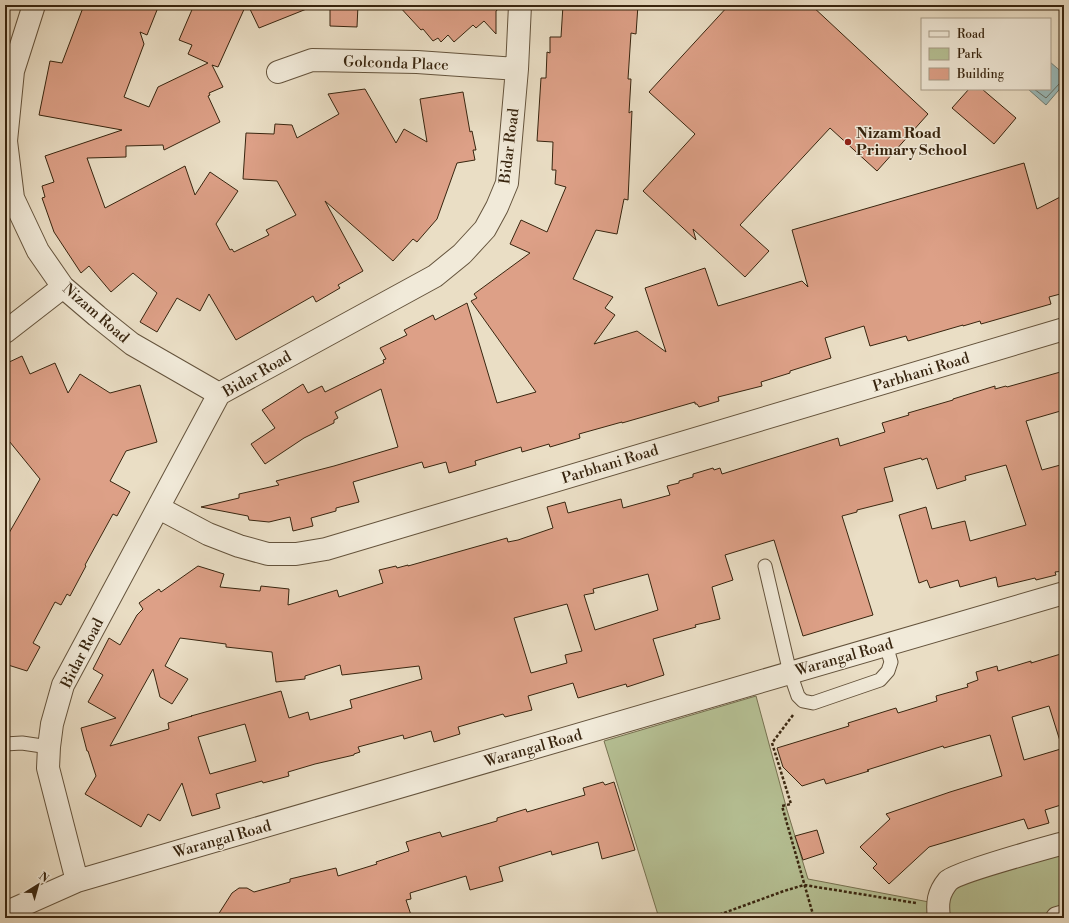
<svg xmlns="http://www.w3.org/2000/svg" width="1069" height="923" font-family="'Libre Bodoni',serif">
  <rect width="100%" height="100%" fill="#eadec5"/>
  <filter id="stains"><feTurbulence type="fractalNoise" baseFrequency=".005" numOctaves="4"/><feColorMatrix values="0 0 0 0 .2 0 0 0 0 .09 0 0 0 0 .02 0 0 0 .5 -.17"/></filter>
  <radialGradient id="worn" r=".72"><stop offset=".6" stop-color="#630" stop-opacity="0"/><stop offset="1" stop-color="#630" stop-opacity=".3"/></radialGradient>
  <!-- green -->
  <path fill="#b6c195" stroke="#777352" d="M756,696L787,810L808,879L929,902L932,918H659L604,741Z
    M1064,849V908L1036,918H945V895L957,884Z"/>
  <!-- water -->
  <path fill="#9abbbb" stroke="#737f76" d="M1050,62L1064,74V84L1046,105L1028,89H1050Z"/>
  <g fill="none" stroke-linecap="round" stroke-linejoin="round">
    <!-- shore -->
    <path stroke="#697065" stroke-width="1" d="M1034,89L1046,98L1060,83L1064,82"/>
  </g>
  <!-- building -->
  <path fill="#dda087" stroke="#38250f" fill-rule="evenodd" d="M84,5H159L147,35L140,32L144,44L124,97L149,107L158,87L208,63L188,54L192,45L179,40L194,5H246L218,67L212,65L223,87L209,93L210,95L208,96L220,122L164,150L163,145L126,146V157L87,158L105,208L185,166L195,195L210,172L238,191L216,224L230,250L232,249L234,252L269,235L266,230L296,215L277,181L243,179L246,133L274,134L275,124L292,125L297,138L339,114L328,94L365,89L396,143L404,129L427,142L420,99L463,92L470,132L472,131L476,150H473L475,160L457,163L437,219L417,242L413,239L393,261L325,201L363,271L338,285L340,288L316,302L313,296L236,340L209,294L200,311L177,298L157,332L140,322L157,293L133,273L111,292L89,266L81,273L54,232L42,198L45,197L42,186L54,182L45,156L122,130L39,115L50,61L62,63Z
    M248,5H314V6L259,28Z
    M330,5H358L357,27L330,26Z
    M398,5H503L496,11V34L484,21L476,28L473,25L454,42L448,35L441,42L438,38L433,41L423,29L421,30Z
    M563,5H638L636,34L631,33L628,79H631L629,113L632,111L628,200L624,199L617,234L596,230L573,279L613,297L605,308L615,315L594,344L637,331L666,352L645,288L705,268L718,306L802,281L808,287L792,230L1024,163L1037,209L1064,195V293L1049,297L1051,304L981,324L980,321L963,326V325L908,341L906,336L870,346L864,326L825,338L831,358L790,371V373L761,382L762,386L718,397L719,401L699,407L697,404H695V402L622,423V422L579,434L580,438L550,447L549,444L522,452L521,447L475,461L476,465L449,473L446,462L424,468L422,462L370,477L353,482L359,502L336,508V511L311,518L313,526L293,531L290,517L269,522L249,520L248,516L201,507L239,498V494L279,485L276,481L334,466L398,447L381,389L335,412L338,418L334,420V423L304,438L265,464L251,444L275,428L262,410L303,384L308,393L322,386L325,392L384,363L383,360L386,359L380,348L407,335L404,330L433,315L435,320L467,303L497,403L536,392L471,301L477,298L474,294L530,253L510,244L521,220L547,232L566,187L555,184L556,170H552L553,142L537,141L541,78H546L547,52L550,53V37H561Z
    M729,5H811L928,114L877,171L830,128L740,225L769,251L745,277L693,229L696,240L643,191L695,134L649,92Z
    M969,89H982L1016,118L994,144L952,108Z
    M22,356L30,374L55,363L68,393L80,374L110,393L140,385L157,442L126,451L110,481L130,492L117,516L113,514L85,565L86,566L70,596L67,594L61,605L55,602L33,643L40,647L27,671L5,664V540L40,479L5,436V364Z
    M1064,371V410L1026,421L1042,470L1064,464V571L1055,572L1056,575L1036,580L1035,578L998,587L996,577L960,587L958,580L930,588L927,580L919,583L899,515L926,507L932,529L965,521L970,541L1026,525L1006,465L965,476L966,480L937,489L927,458L922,460L921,458L884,468L893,501L857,510V512L842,516L873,615L803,636L774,540L725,555L733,580L712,587L720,619L695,625L696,627L653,639L664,675L627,687L626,684L578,698L573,683L528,696L532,710L505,717L503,714L458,727L460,734L434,742L431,731L404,739L403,735L358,747L360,752L354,754V755L315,764L288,772L289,776L263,783L262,781L216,794L220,808L192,816L182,783L160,821L148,814L141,827L85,794L96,776L88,751H87L81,728L116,718L88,702L103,675L93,669L109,638L120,645L137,615L143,609L139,603L159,589L161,592L198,566L224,574L220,587L260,591L261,586L289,589L288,605L337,590L339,597L383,583L379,570L396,566L397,568L408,565V566L507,538L508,542L518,540L553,528L547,507L565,502L568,513L621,499L623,508L670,495L667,486L679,483V481L693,477V474L713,468L714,470L720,468L722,474L838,438L840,446L885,432L882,423L909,415L908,413L953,400V399L995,386V389L1006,386L1007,387ZM648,574L658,610L595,630L584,595L594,593L593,589ZM567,604L582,651L565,655L567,663L531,673L514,618ZM180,638L226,644V647L272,652L276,682L305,679V676L340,665L342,675L419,666L422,679L350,700L352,708L310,720L308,712L289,718L281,691L191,716H192L168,723L169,729L110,746L153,669L160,697L172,704L188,679L165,666ZM245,724L256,761L210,774L198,737Z
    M1064,653V740L1060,741L1049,706L1012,717L1024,760L1064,748V804L1045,810L1049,823L1028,829L1024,819L929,847L889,884L873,868L877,864L860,847L890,819L886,814L950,792L1002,776L990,735L944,748L943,746L867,770L869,771L826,784L824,779L802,786L783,767L777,748L849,726L848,723L896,708L898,713L937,701L936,696L968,687L967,684L978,680L976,672L997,666L998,671L1031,661V663Z
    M603,782L605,785L614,782L635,850L602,859L598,842L552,855L551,851L499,867L503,881L470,890L466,876L410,893L411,899L406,900L412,918H216L232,893L239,888H247L254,892L290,882V879L336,868L338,876L377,864L376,862L409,851L406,842L440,832L442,837L497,821V818L526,809L527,812L585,795L583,788Z
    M817,830L824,853L803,860L795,836Z"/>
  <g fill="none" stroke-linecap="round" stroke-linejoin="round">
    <defs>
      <path id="lane" d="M765,566L790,673L798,696L803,701L813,703L880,680L888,671L891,662L886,645
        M5,744L22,743L49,747"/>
      <path id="street" d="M34,5L13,71L6,141L13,198L38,251L63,287L97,316L132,344L219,394
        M278,72L312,60L417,62L517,69
        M5,332L63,287
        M159,508L208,534L239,546L268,554H296L326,549L1064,329
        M77,881L48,768L49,747L52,724L63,685L219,394L435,276L462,254L485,229L497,207L507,183L517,69L520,5
        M5,913L77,881L1064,593
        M939,918C937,903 938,893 948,881C957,872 1046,848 1064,843
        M1057,918L1064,916"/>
    </defs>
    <!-- lane casing -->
    <use href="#lane" stroke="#64533c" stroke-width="15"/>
    <!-- street casing -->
    <use href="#street" stroke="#64533c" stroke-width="24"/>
    <!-- path -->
    <path stroke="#38250f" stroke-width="2.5" stroke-dasharray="3 2" stroke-linecap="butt" d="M793,715L772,743L791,804L782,806L814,918
      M710,918L784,891L804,885L916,903"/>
    <!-- lane -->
    <use href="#lane" stroke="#f1ead9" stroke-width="13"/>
    <!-- street -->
    <use href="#street" stroke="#f1ead9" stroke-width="22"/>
  </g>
  <!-- markers -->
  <circle fill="#8f2418" stroke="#f1ead9" stroke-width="1.5" cx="848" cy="142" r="4"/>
  <g text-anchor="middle" stroke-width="3" stroke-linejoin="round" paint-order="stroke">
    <!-- street labels -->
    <g font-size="15" fill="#38250f" stroke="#f1ead9">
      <text transform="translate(396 63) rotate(2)" y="5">Golconda Place</text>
      <text transform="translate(509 146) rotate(-83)" y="5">Bidar Road</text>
      <text transform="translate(96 313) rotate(41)" y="5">Nizam Road</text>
      <text transform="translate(921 372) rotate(-17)" y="5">Parbhani Road</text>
      <text transform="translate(257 374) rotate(-30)" y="5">Bidar Road</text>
      <text transform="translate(610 464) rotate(-17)" y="5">Parbhani Road</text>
      <text transform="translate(82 653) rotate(-63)" y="5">Bidar Road</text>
      <text transform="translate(844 657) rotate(-16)" y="5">Warangal Road</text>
      <text transform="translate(533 748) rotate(-16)" y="5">Warangal Road</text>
      <text transform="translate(222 839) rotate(-16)" y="5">Warangal Road</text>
    </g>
    <!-- poi labels -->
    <g font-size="15" font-weight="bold" fill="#38250f" stroke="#f1ead9" text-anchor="start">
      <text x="856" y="138">Nizam Road<tspan x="856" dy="17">Primary School</tspan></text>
    </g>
  </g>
  <!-- margin -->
  <rect width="1069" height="923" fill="none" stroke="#eadec5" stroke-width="20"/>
  <rect x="6" y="6" width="1057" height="911" fill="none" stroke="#38250f" stroke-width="2"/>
  <rect x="10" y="10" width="1049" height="903" fill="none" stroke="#38250f"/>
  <!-- legend -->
  <rect x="921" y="18" width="130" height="72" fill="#f1ead9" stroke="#a79b88"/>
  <rect x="929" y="31" width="20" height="6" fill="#f1ead9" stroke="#a79b88"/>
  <text x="957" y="38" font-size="12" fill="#38250f">Road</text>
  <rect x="929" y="48" width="20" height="12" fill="#b6c195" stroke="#a79b88"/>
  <text x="957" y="58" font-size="12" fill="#38250f">Park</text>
  <rect x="929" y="68" width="20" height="12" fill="#dda087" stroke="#a79b88"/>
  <text x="957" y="78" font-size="12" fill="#38250f">Building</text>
  <!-- north arrow -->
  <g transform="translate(38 885) rotate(37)" stroke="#f1ead9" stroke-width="3" paint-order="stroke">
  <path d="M0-3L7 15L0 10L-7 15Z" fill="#38250f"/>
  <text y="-6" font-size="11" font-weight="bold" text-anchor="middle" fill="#38250f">N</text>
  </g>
  <rect width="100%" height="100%" filter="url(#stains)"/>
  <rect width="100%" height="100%" fill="url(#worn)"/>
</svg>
